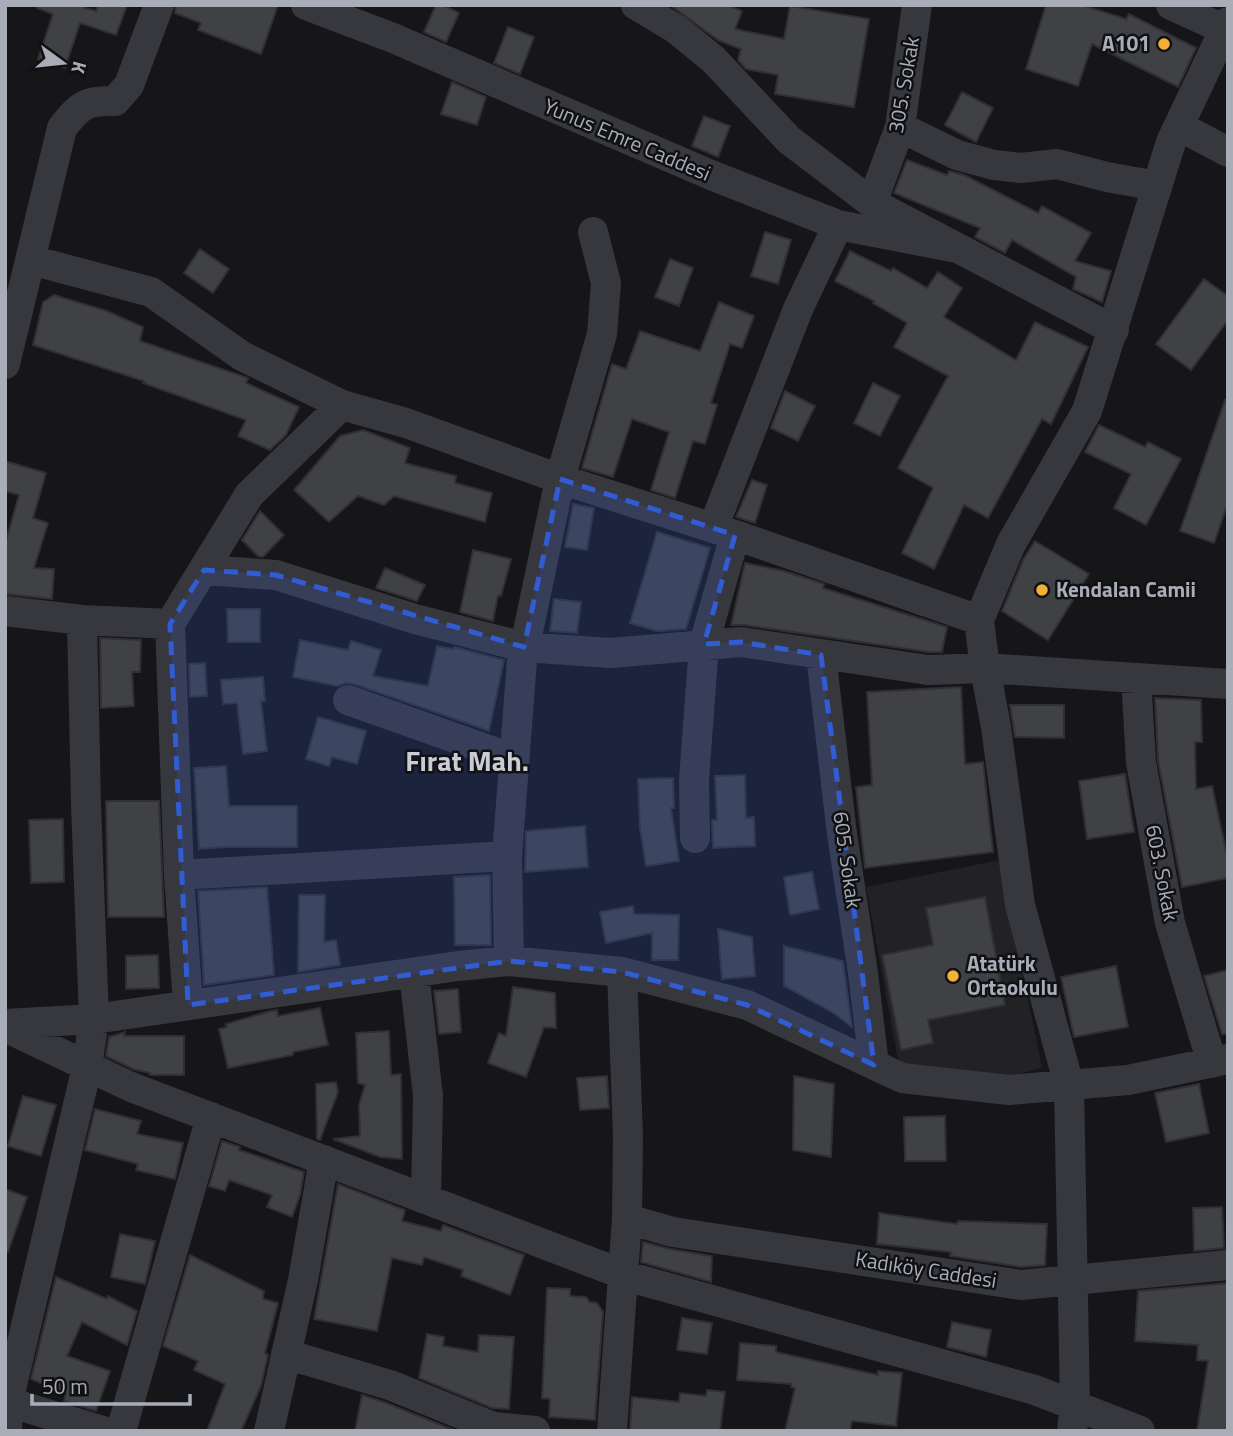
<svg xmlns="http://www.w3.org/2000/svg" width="1233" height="1436" font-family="'Titillium Web',sans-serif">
  <rect width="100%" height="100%" fill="#161618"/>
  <!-- built -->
  <path fill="#222225" d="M1000,860L1042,1068L1010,1076L899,1065L866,887Z"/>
  <!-- building -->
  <path fill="#404145" stroke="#303034" stroke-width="2" d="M37,5H85V8L96,11L98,5H127L116,35L80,23L65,68L38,59L53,14L37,8Z
    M176,5H278L261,54L198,30L201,23L175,13Z
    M436,5H443L459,13L446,42L424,32Z
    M670,5H727L742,11L735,29L784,39L790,6L869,19L854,107L775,94L778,75L746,69L738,60L741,49L718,40Z
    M1046,5H1082L1126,19L1129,14L1196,48L1178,87L1092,44L1078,86L1026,69Z
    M508,27L534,37L520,74L494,63Z
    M452,82L486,97L477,125L441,114Z
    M962,92L993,108L976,142L945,125Z
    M704,116L730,126L718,157L692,146Z
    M907,160L947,175L949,171L964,175L1038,213L1042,206L1091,233L1075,261L1111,271L1102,302L1073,289L1076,277L1012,240L1005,253L975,237L980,228L894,193Z
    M765,232L791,240L778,284L751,276Z
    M200,249L229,269L213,293L184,273Z
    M850,251L891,271L893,268L927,288L938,272L962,288L944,317L1016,360L1035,322L1088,347L1051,424L1042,419L988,518L964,505L934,569L902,553L933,488L898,468L948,376L894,347L907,323L873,303L874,301L835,281Z
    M670,259L693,268L679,306L655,297Z
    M1204,279L1228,296V320L1191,370L1156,344Z
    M54,295L107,311L143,327L140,341L248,378L246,383L299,407L286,435L270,450L238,436L246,420L143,383L144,381L33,345L43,302Z
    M719,302L754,316L742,348L730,344L711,403L717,405L705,444L693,441L675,498L651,490L669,432L632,419L613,477L582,468L612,364L626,369L640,331L700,351Z
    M873,383L900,396L880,436L854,423Z
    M785,391L815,406L798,441L771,428Z
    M1225,400H1228V503L1214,543L1180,531Z
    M1099,425L1145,447L1148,442L1181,459L1146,525L1114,508L1131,474L1085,452Z
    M363,430L410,448L405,463L456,476L455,483L492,493L485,522L394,496L384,505L358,496L329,522L294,490L340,436Z
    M5,461L46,473L33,518L48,523L34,568L54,569L52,599L5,594V544L19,495L5,491Z
    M752,480L767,485L755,523L736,517Z
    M573,504L594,508L587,550L565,547Z
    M260,511L284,535L263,557L258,556L242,540Z
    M657,532L710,548L686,629L657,631L630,623Z
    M1035,541L1089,574L1048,640L1002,611L1023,560Z
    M473,550L511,559L501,596L498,595L493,621L460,612Z
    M745,563L784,571L824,584L823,588L947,627L942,652H929L744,625H731Z
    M385,568L425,585L417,601L376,588Z
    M554,599L581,602L577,633L550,631Z
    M227,609H260V642H228Z
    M100,638L141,640L140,672H132L134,706L101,708Z
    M300,640L348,650L351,641L381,650L373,676L428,686L437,646L453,649L454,647L504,660L489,731L354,684L346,683L337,686L293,677Z
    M205,663L207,696L190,697L189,664Z
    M263,677L265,701H261L267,751L243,754L237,703L223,704L221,680Z
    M961,687L965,764L983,762L993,852L865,868L856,787L872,785L867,692Z
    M1155,698L1201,700L1202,742H1195L1196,789L1212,786L1228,860V878L1182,887L1158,760Z
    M1010,705H1064V738L1015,737Z
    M318,717L366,731L357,764L332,757L329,766L306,759Z
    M226,766L229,806H297V847H227L199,849L194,768Z
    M1125,774L1134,832L1087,839L1079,781Z
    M745,775L746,818L754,817L755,846L713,848L712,820H717L715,776Z
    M673,778L674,808H671L679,861L646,866L640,828L638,779Z
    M106,801H159L164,917H108Z
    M63,819L64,882L31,883L29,820Z
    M585,826L588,867L525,872L526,831Z
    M812,872L819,909L790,915L784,877Z
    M490,875L491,945H455L454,877Z
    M267,887L274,975L204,985L198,891Z
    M299,895H325L324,942L336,940L340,965L298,972Z
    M985,897L1005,1005L928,1020L933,1043L901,1050L882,955L933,945L926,908Z
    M633,906L634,914L679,915L678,960H652V933L606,943L600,912Z
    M718,929L752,937L755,976L722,979Z
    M784,946L843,961L852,1027L832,1012L784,986Z
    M158,955L159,988L126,989V956Z
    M1116,966L1128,1027L1074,1037L1061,977Z
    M1228,970V1034H1222L1204,976Z
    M513,987L555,993L556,1028L544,1027L526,1077L488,1063L499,1033L506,1036Z
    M458,989L461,1032L439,1034L434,991Z
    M320,1008L328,1045L293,1052V1055L228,1068L219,1029L227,1027L226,1024L271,1011L277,1010L278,1016Z
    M389,1031L391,1075L401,1074L402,1159L380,1157L333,1139L360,1136L359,1105L365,1085L358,1083L356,1033Z
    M125,1032L124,1036H184V1075H150V1073L133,1069L106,1056L109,1037Z
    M607,1076L609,1108L580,1110L577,1078Z
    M794,1076L834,1084L831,1157L793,1150Z
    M336,1082L338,1092L320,1140L317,1139L316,1084Z
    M1199,1084L1209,1133L1166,1142L1155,1093Z
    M23,1096L56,1105L41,1156L8,1146Z
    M95,1109L141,1121L137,1134L183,1143L175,1179L136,1170L138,1164L85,1150Z
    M945,1116L946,1161H905L904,1117Z
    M222,1141L240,1147L239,1150L304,1172L300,1195L292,1217L267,1207L272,1195L229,1180L225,1191L209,1186Z
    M338,1184L405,1210L402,1221L441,1231L443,1225L524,1255L510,1295L461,1276L463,1270L424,1257L422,1265L392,1258L377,1331L314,1319Z
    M5,1189L27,1197L8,1252L5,1251Z
    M1222,1207L1224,1248L1194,1251L1193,1208Z
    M879,1213L957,1224L958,1221L1047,1224L1045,1265L1021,1267L950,1256L951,1252L877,1244Z
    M120,1234L155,1241L145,1284L111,1277Z
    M643,1242L670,1249L712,1256L711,1282L641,1262Z
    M190,1255L264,1291L263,1299L278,1303L265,1353L268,1355L261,1386L241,1431H207L225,1384L194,1370L198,1361L163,1346Z
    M56,1277L107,1299L108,1296L137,1311L127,1345L82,1322L67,1356L110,1371L96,1411L64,1401L66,1394L31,1379Z
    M1228,1283V1431H1197L1208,1361L1197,1360L1198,1345L1135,1341L1138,1291Z
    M547,1288L570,1289V1296L586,1297L590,1302L597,1303L603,1312L595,1420L549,1417L550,1399L542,1398Z
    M682,1318L712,1323L707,1354L677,1350Z
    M952,1322L991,1330L986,1357L947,1347Z
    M427,1334L444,1337L443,1346L478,1352L479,1335L514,1337L509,1409L492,1408L419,1378Z
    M740,1343L776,1346V1352L878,1375V1371L902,1373L896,1426L852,1421L850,1431H785L795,1388L791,1387V1384L737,1380Z
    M707,1390L725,1392L720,1431L630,1430L632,1397L679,1402L680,1393L706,1396Z
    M362,1395L384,1402L456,1431H355Z"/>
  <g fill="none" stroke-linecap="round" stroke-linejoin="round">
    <!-- minor -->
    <path stroke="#37383d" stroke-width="30" d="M306,5L393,38L711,175L838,225L957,248
      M636,5L676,29L713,59L789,140L872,203L1114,330
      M1171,5L1223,29
      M1179,126L1228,152
      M900,127L957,155L994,165L1021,168L1057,164L1107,177L1157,186
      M872,203L900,127L917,5
      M31,260L151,292L242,356L342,405L406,423L560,479L735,535L979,620
      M5,364L62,128C80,105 86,100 115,101L129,85L159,5
      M713,528L798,309L838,225
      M204,570L276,575L415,619L524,647L610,653L741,642L928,670L985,668L1228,684
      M5,611L82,620L170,624
      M821,655L842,834L863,973L874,1065
      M1136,678L1141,762L1170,923L1212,1063
      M348,700L514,759
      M695,838L694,780L704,644L735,535
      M179,875L507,856
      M509,961L507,856L522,660L560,479L602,334L606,283L593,232
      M414,973L428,1096L426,1199
      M188,1005L179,875L170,624L249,495L342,405
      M5,1024L94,1019L458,966L509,961L622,972L747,1005L902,1078L1009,1090L1128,1080L1228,1059
      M5,1027L131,1087L633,1278L1035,1390L1140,1431
      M627,1219L673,1232L1021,1285L1228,1265
      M286,1354L390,1385L493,1427L535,1431
      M5,1401L103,1431
      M7,1431L8,1402L87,1067L94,1019L86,804L82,620
      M121,1431L211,1117
      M269,1431L303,1280L324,1160
      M612,1431L627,1219L628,1136L622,972
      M1072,1431L1075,1405L1069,1085L1020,905L996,727L985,668L979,620L1011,544L1087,411L1171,142L1228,22"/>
  </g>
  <!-- marked area -->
  <path fill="#325cd3" fill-opacity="0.2" stroke="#325cd3" stroke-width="5" stroke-dasharray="14 9" stroke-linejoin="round" d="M560,479L735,535L704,644L741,642L821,655L874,1065L747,1005L622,972L509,961L188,1005L170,624L204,570L276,575L524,647Z"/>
  <!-- markers -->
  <g fill="#f2b134" stroke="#111113" stroke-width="2.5">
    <circle cx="1164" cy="44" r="7"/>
    <circle cx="1042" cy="590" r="7"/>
    <circle cx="953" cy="976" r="7"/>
  </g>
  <g text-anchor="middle" stroke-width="5" stroke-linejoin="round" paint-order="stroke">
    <!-- poi labels -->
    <g font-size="21" font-weight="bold" fill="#a8adb8" stroke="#111113" text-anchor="start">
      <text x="1150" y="51" text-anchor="end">A101</text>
      <text x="1056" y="597">Kendalan Camii</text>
      <text x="967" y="971">Atatürk<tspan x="967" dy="24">Ortaokulu</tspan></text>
    </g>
    <!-- street labels -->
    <g font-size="21" fill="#a8adb8" stroke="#111113">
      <text transform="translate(904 85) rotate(-80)" y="7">305. Sokak</text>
      <text transform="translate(627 140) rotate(23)" y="7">Yunus Emre Caddesi</text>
      <text transform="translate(847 860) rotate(82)" y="7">605. Sokak</text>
      <text transform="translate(1162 873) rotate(79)" y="7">603. Sokak</text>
      <text transform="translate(926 1270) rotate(9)" y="7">Kadıköy Caddesi</text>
    </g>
    <!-- district labels -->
    <g font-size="28" font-weight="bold" fill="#c9ccd4" stroke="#111113">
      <text x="467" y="771">Fırat Mah.</text>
    </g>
  </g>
  <!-- border -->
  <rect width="1233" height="1436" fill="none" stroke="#a8adb8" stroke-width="14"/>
  <!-- north arrow -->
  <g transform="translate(63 63) rotate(105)" stroke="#111113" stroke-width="5" paint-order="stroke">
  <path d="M0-5L12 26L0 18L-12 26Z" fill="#a8adb8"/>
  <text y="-10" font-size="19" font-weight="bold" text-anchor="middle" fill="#a8adb8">K</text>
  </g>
  <!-- scale -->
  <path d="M32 1394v10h158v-10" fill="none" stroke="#a8adb8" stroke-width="3.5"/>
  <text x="42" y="1394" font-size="21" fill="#a8adb8" stroke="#111113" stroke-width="5" paint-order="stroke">50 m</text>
</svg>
